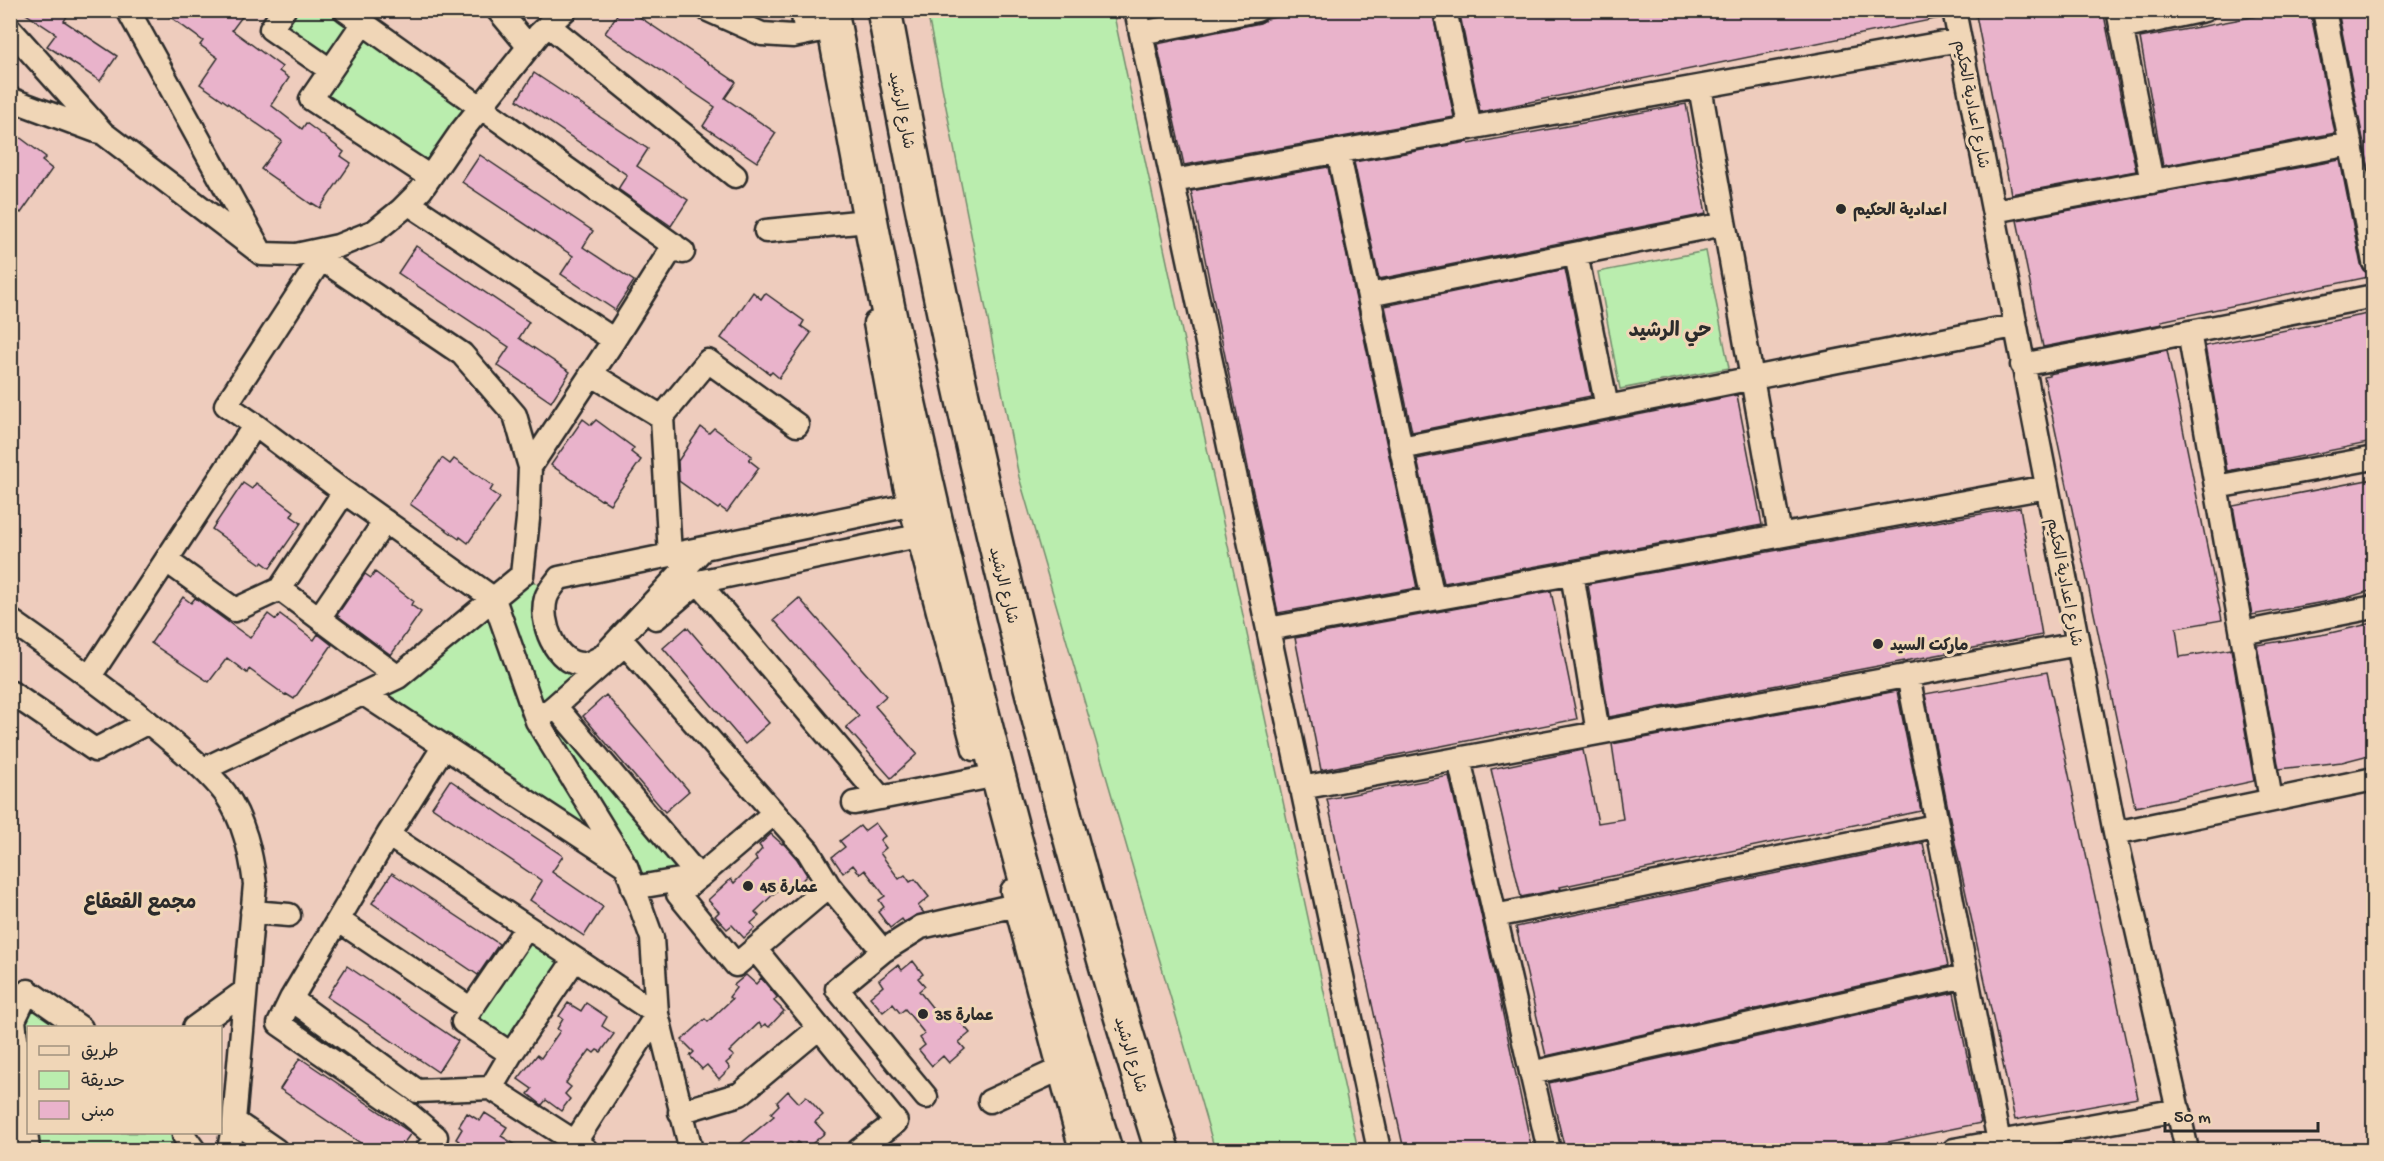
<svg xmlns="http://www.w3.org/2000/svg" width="2384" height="1161" font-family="'Gochi Hand','Playpen Sans Arabic',sans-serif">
  <rect width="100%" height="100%" fill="#eeccbd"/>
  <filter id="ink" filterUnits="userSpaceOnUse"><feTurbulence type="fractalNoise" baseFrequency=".0167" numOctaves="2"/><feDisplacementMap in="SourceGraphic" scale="12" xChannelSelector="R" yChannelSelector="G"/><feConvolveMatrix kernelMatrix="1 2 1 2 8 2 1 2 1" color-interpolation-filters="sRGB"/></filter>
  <g filter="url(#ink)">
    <!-- green -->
    <path fill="#baedae" stroke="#728c6c" stroke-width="1.5" d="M284,11H345L481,107L430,177L311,99L330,70L271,29Z
      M927,11H1113L1358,1150H1215L1019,477Z
      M1706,251L1729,368L1620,389L1598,272Z
      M522,575L550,591L545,626L584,664L555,706L699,877L633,888L626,866L364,694Z
      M527,927L575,959L511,1054L463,1022Z
      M28,991L81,1027L28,1028V1132L184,1133L194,1150H11V1109L22,1093L14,1020Z"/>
    <!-- building -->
    <path fill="#e9b3cb" stroke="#2b2b2b" stroke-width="1.5" d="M20,10H71L64,21L117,56L100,81L47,46L56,34Z
      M161,10H247L232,30L282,67L279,71L289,78L271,105L302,129L306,123L325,137L344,152L341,156L351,163L320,208L312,203L311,204L261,169L282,141L200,84L218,58L200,45L203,41Z
      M620,10H629L736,82L725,98L776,133L757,162L703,126L715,107L605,33Z
      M1306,10H1432L1454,117L1184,165L1157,44L1260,23L1267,19Z
      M1459,10H1939L1940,18L1480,112Z
      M1975,10H2103L2136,171L2011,194Z
      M2289,10H2305L2306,15H2311L2335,133L2163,166L2140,38Z
      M2373,10V190L2338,11Z
      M534,73L648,149L637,166L688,200L671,226L618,189L627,175L517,100Z
      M1686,104L1706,214L1379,279L1354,162L1468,142L1469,144Z
      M10,130L46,157L42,161L52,169L21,213L10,206Z
      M480,155L593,231L583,247L634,281L615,310L561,274L573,256L462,182Z
      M2340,160L2361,265L2364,271L2373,276L2161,321L2162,324L2043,347L2017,220Z
      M1328,167L1417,588L1278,613L1191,191Z
      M416,246L529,322L519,338L570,372L551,402L497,365L509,347L398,273Z
      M1565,269L1591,396L1412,432L1385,306Z
      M753,292L761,299L765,293L804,321L801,326L811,333L779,378L772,372L770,374L721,338Z
      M2373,313V442L2227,471L2205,346Z
      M2167,350L2222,620L2176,628L2180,657L2231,649L2254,781L2135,807L2044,377L2049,376V374Z
      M1737,395L1762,525L1444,583L1417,459Z
      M583,419L591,425L596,420L634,448L631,452L641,460L610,504L602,499L601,500L551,465Z
      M701,427L709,433L714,428L752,456L749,460L759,468L727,512L720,507L718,509L679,481L678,461Z
      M442,458L450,464L454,459L493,486L490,491L500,498L468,543L460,537L459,539L410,504Z
      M2373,479V590L2346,598L2252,615L2233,506Z
      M243,483L252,489L256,483L294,511L291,516L301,523L270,568L262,562L261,564L212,529Z
      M2020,507L2042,635L1609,717L1588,584Z
      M375,572L413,601L411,605L421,612L391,655L337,615L365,574L371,578Z
      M1551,591L1577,719L1321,770L1295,638Z
      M183,597L191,603L195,598L250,638L268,614L276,620L280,614L314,640L318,634L332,645L294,699L286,694L285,695L249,669L247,673L227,658L209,682L151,643Z
      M799,598L886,696L875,706L917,754L891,778L846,727L859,716L774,620Z
      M2373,623V754L2342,762L2279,769L2257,645L2326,634Z
      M687,627L769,723L745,744L663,648Z
      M2047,672L2138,1098L2015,1120L1955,843L1925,694Z
      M1897,691L1921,811L1560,887L1561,889L1521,897L1491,769L1583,750L1598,823L1623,819L1612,744Z
      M606,695L689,791L665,812L583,716Z
      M1449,776L1489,949L1532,1150H1404L1327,799Z
      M450,780L563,856L552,872L603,907L584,936L530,900L542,881L432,807Z
      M875,823L885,836L880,840L886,848L880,853L899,879L905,875L910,882L915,879L929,897L918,906L924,913L904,922L902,919L890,928L878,912L884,907L879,900L885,896L865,870L860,874L853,865L843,873L832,857L845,847L840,841L860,826L864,831Z
      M771,834L782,844L783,843L797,859L807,875L795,888L791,885L788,888L784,884L755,912L759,916L751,923L755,928L744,938L732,925L727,929L715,916L719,912L708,900L731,879L734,883L757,860L755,857L762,849L759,845Z
      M1923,843L1948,966L1546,1056L1516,927Z
      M392,873L499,944L478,975L372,903Z
      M913,961L923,974L918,978L925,986L919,991L939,1016L944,1012L950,1019L955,1015L970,1033L959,1042L965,1049L949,1063L943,1056L932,1066L919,1050L925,1045L920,1038L925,1034L905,1009L900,1013L893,1004L883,1012L870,997L883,986L879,980L898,965L902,970Z
      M347,966L458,1041L438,1072L327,997Z
      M746,975L756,984L761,978L777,997L774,1001L784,1011L769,1027L765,1024L762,1027L759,1023L729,1052L734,1056L726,1063L730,1068L719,1079L707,1065L702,1069L690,1056L694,1052L682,1040L705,1019L708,1022L732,999L729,997L736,988L734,985Z
      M1954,993L1981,1123L1849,1150H1565L1549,1083Z
      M568,1003L581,1011L586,1003L607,1017L602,1026L614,1034L601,1052L597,1050L594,1053L590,1050L569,1078L566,1083L571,1087L565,1094L570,1099L561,1111L546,1100L542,1105L528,1094L532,1089L518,1079L537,1055L541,1058L560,1031L557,1029L563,1019L559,1016Z
      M300,1058L411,1133L399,1150H371L280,1089Z
      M788,1091L799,1103L806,1096L823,1115L815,1122L825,1133L808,1147L805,1144L802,1147L798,1142L794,1146L790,1142L779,1150H733L774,1116L771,1113L779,1105L777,1102Z
      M467,1113L480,1121L485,1113L507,1127L501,1136L524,1150H453L459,1141L456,1139L462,1129L459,1126Z"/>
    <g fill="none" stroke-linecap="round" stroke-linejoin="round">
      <defs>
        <path id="street" d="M284,10L271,29L330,70
          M345,10L683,252
          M498,10L529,47
          M708,10L762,34L793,36L822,30
          M802,10L806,33
          M1136,10L1379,1150
          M1445,10L1470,128
          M1954,10L2115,833L2187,1150
          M2118,10L2152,182
          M2324,10L2374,262
          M363,23L311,99L430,177
          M548,25L735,176
          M2121,28L2204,10
          M10,29L103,133L262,254L128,10
          M1141,33L1257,10
          M1700,87L1780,535
          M10,99L99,132
          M1338,151L1433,598
          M1173,181L1960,40
          M408,203L614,340L674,245
          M1994,211L2351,144
          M766,231L857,222
          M262,254L296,255L338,246L375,231L401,210L421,190L461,132L539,34L565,10
          M1576,254L1607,407
          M1369,295L1724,224
          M875,323L905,485L974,749
          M2189,332L2271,800
          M2022,365L2374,296
          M591,374L662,417L670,555
          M662,417L708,361L797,425
          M1401,448L2014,326
          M530,467L614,340
          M2216,487L2374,458
          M344,492L494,599L537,721L622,859
          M704,548L602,657C597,659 589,664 584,664C555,665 539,621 546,598C548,591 555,584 559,578L704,548L910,505
          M167,561L235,610L280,589L344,492L255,425
          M1572,573L1598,733
          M698,582L918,536
          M280,589L398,677
          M319,618L385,521
          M656,618L698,582L881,798
          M10,620C63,657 115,694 165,736C186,754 208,771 225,793C244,820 251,853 255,884L234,1121L229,1150
          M1268,629L2047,487
          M2242,633L2374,607
          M1908,675L1999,1142
          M90,676L255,425L226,405L321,259
          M10,692L95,750L148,722
          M364,694L626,866L652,938L657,1014L575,1142L586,1150
          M555,706L625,644L808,851L829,886
          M543,716L555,706L699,877L773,814
          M1459,759L1549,1150
          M204,769L398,677L522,575L528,519L530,467L515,415L462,354L311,252
          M1301,788L2078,644
          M854,803L982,778
          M2115,833L2374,779
          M388,835L444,746
          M699,877L678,894L736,965L755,949L896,1122L859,1150
          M633,888L697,877
          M1012,891L1081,1150
          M252,912L289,915
          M1495,916L1935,826
          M338,920L291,999L417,1091L491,1088
          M755,949L829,886L883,951L837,989L926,1097
          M883,951L921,927L1016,905
          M291,999L279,1024L405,1111L436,1137L427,1150
          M471,1009L338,920L388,835L527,927
          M194,1028L245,991
          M511,1054L463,1022L471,1009L527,927L575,959
          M1531,1073L1966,976
          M990,1101L1060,1069
          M680,1112L740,1094L819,1028
          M234,1121L276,1150
          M184,1132V1136L194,1150
          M575,1142L491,1088L511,1054L575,959L657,1014L691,1150
          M28,1150L14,1020L28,991L81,1028
          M1954,1150L2179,1110"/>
        <path id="secondary" d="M831,10C851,115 869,219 891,323C951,601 1020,879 1105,1150
          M884,10C955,395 1044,777 1162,1150"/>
      </defs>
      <!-- street casing -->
      <use href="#street" stroke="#2b2b2b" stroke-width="27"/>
      <!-- secondary casing -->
      <use href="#secondary" stroke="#2b2b2b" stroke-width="38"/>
      <!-- street -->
      <use href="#street" stroke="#f0d6b7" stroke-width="22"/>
      <!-- secondary -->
      <use href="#secondary" stroke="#f0d6b7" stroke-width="33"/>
    </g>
  </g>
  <!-- markers -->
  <g fill="#2b2b2b" stroke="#f0d6b7" stroke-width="2">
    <circle cx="1841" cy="209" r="6"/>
    <circle cx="1878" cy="644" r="6"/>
    <circle cx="748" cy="886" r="6"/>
    <circle cx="923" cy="1014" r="6"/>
  </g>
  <g text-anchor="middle" stroke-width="6" stroke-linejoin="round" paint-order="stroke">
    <!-- street labels -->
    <g font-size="16" fill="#2b2b2b" stroke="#f0d6b7">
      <text transform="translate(1973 104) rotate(79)" y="6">شارع اعدادية الحكيم</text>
      <text transform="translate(903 110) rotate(79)" y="6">شارع الرشيد</text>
      <text transform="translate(2066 582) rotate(79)" y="6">شارع اعدادية الحكيم</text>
      <text transform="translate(1005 585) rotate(76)" y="6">شارع الرشيد</text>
      <text transform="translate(1132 1054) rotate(73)" y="6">شارع الرشيد</text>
    </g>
    <!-- poi labels -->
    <g font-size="16" font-weight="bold" fill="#2b2b2b" stroke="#f0d6b7" text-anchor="start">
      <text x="1853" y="215">اعدادية الحكيم</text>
      <text x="1890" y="650">ماركت السيد</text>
      <text x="760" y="892">عمارة 45</text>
      <text x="935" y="1020">عمارة 35</text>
    </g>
    <!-- quarter labels -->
    <g font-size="20" font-weight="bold" fill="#2b2b2b" stroke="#f0d6b7">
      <text x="1670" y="336">حي الرشيد</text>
      <text x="140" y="908">مجمع القعقاع</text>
    </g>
  </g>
  <!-- margin -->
  <rect width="2384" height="1161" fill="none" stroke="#f0d6b7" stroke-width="36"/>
  <rect x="18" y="18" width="2348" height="1125" fill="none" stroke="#2b2b2b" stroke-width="2" filter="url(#ink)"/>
  <!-- legend -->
  <rect x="27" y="1026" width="195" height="108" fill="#f0d6b7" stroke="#a1927f" stroke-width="1.5"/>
  <rect x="39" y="1046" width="30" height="9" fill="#f0d6b7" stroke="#a1927f" stroke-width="1.5"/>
  <text x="81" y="1056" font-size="18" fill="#2b2b2b">طريق</text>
  <rect x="39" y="1071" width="30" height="18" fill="#baedae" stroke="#a1927f" stroke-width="1.5"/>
  <text x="81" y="1086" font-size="18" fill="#2b2b2b">حديقة</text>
  <rect x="39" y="1101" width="30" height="18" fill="#e9b3cb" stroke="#a1927f" stroke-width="1.5"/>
  <text x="81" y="1116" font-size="18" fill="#2b2b2b">مبنى</text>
  <!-- scale -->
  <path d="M2165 1122v9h153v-9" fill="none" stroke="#2b2b2b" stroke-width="3"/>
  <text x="2174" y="1122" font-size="18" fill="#2b2b2b" stroke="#f0d6b7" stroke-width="4.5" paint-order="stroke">50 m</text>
</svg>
